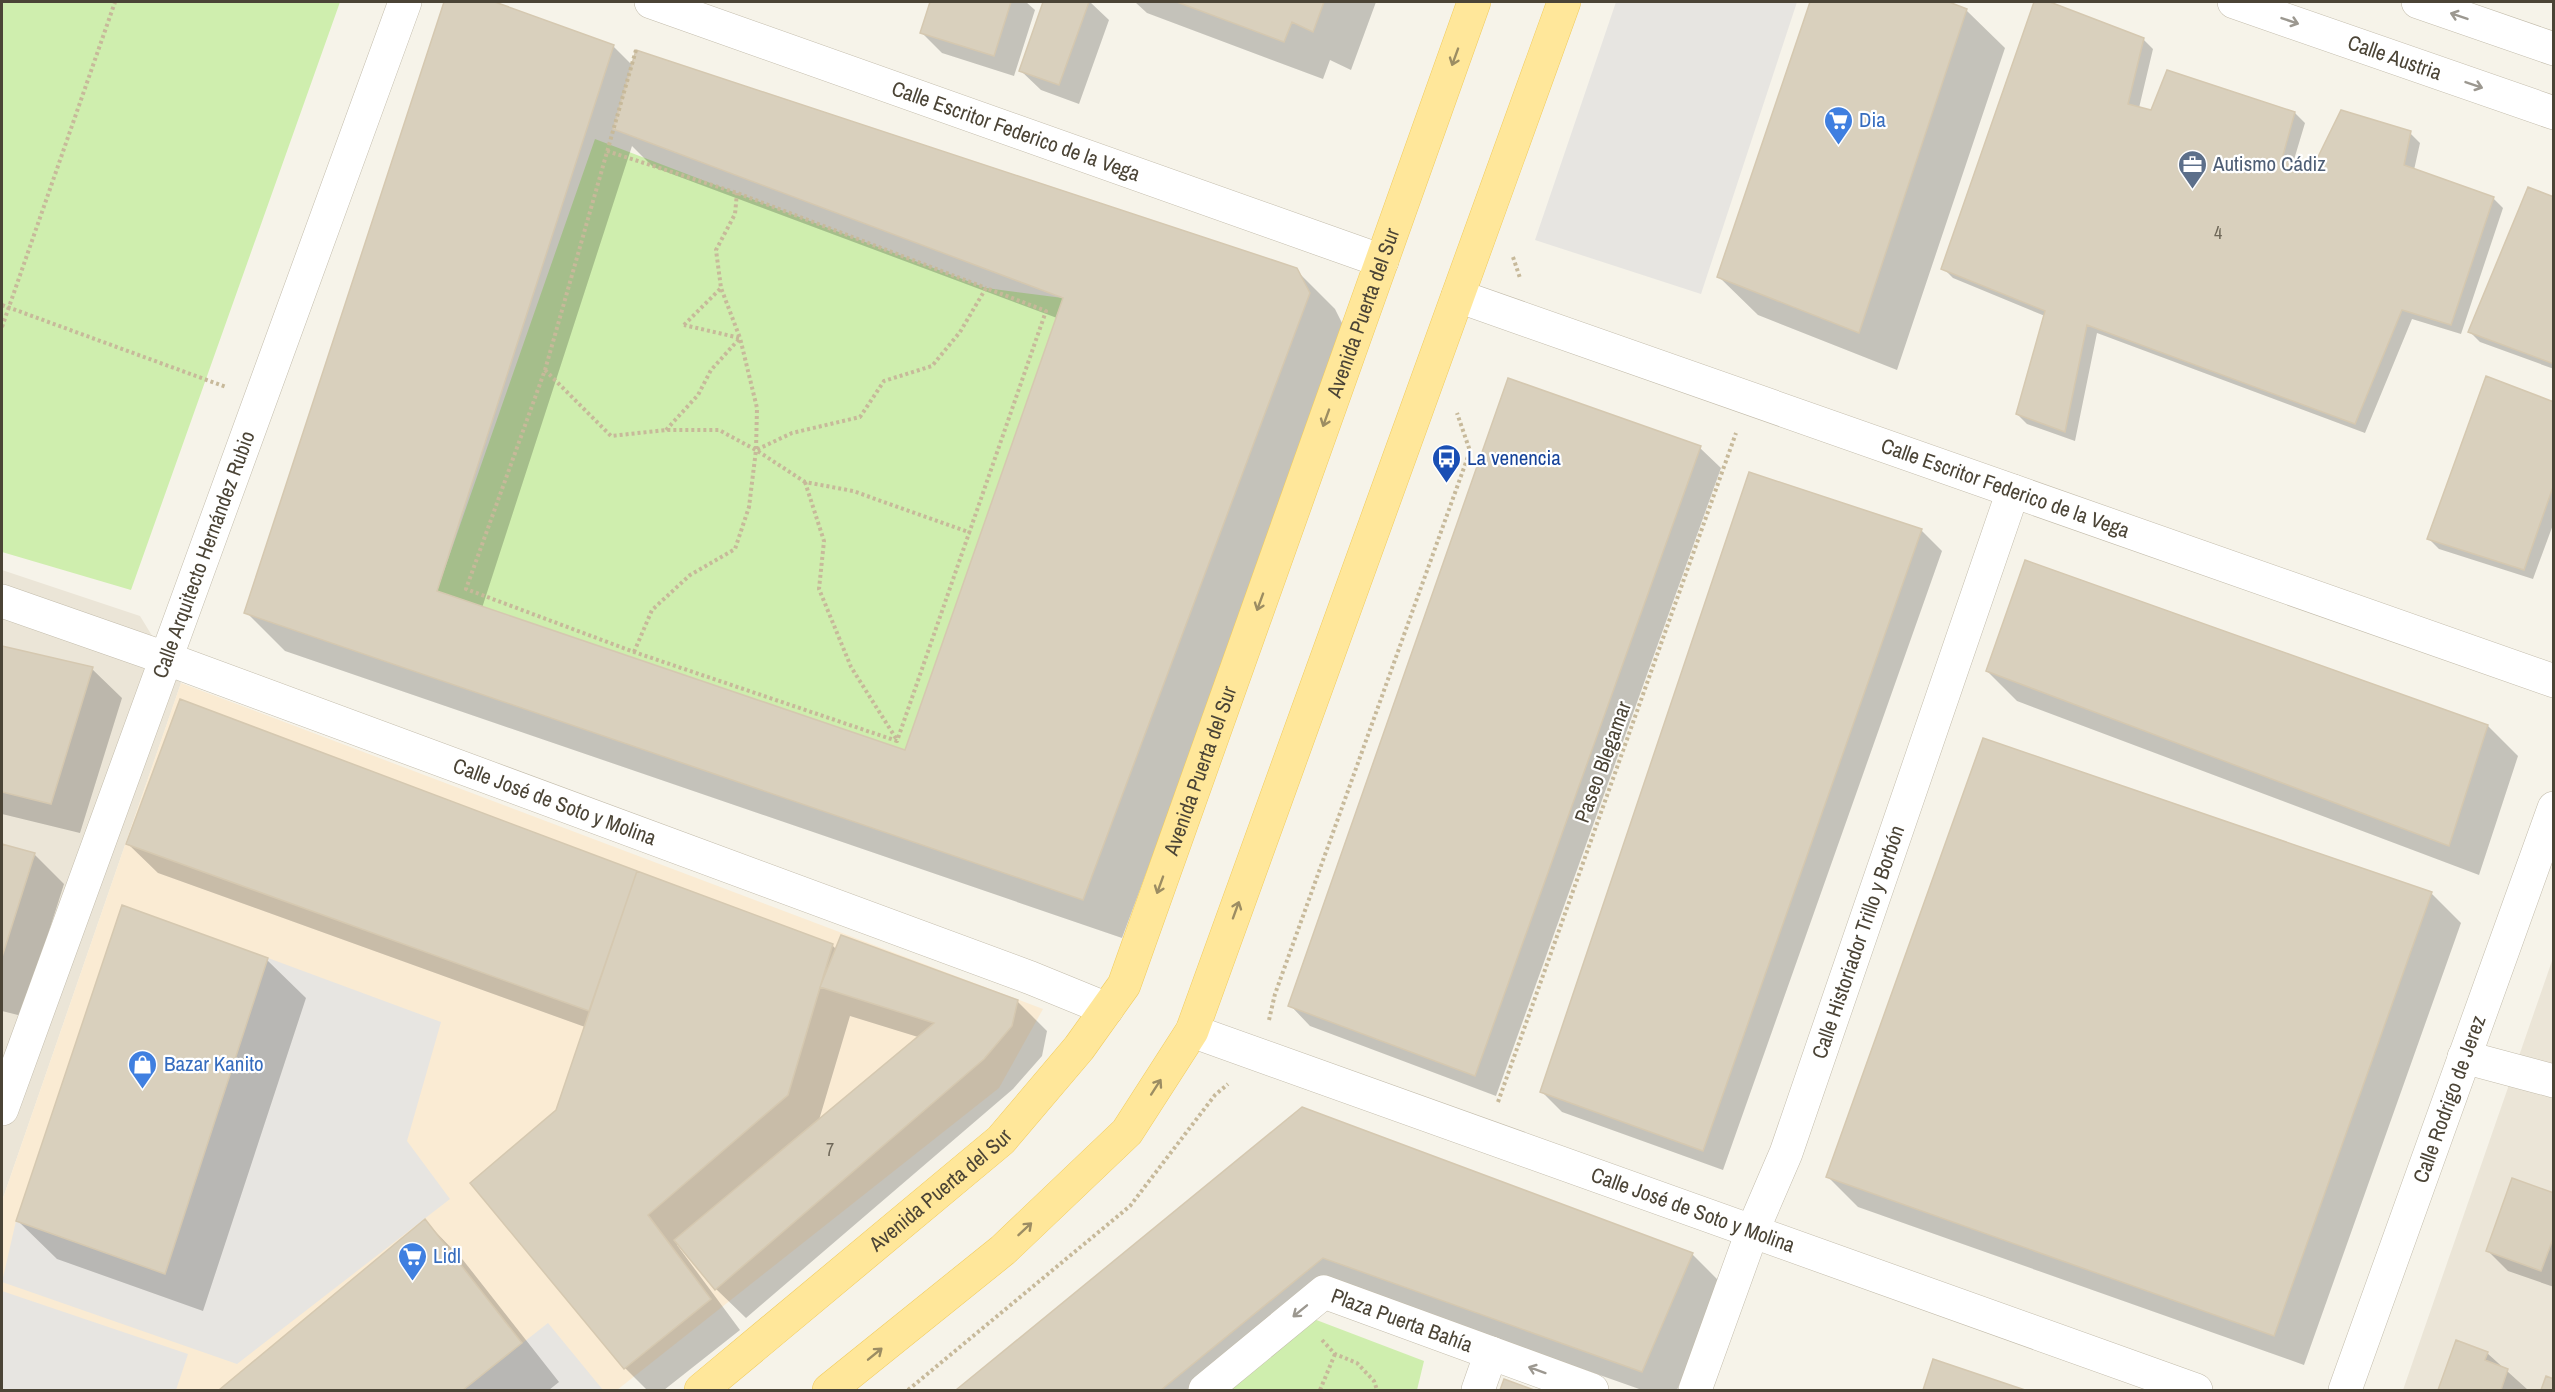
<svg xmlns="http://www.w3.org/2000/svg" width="2555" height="1392" font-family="'Archivo Narrow',sans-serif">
  <rect width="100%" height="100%" fill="#f6f3e9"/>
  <!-- residential -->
  <path fill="#ebe5d7" d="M2,570L140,616L181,683L2,1201Z
    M2553,958V1390H2403Z"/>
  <!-- commercial -->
  <path fill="#faebd3" d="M181,683L1043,1009L999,1088L617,1390H2V1201Z"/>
  <!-- green -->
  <path fill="#cfeeae" d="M2,2H340L131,590L2,552Z
    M595,139L986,288L1063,298L905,750L437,591Z
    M1298,1313L1424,1361L1417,1390H1205Z"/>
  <!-- parking -->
  <path fill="#e7e5e1" d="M1616,2H1797L1701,294L1535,240Z
    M268,958L441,1022L407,1141L450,1199L237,1364L2,1282L16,1221L165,1274Z
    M2,1291L188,1354L176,1390H2Z
    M548,1323L603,1390H463Z"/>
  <!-- shadow -->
  <path fill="#0003" fill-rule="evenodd" d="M446,2H491L613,46L633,66L1296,270L1335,309L1347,333L1122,938L285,651L246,612ZM632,146L653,167L1057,318L906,752L482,608Z
    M931,2H1026L1035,10L1014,76L942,53L922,33Z
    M1045,2H1090L1109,20L1079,104L1041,90L1020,70Z
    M1135,2H1376L1351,70L1330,60L1323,79L1147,13Z
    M1811,2H1945L1966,10L2005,48L1897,370L1758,315L1719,277Z
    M2036,2H2046L2143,39L2153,49L2139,108L2152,112L2295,113L2305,123L2293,163L2315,166L2410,133L2420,143L2414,170L2493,198L2503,208L2461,334L2412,319L2365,433L2097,333L2075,441L2027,424L2017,414L2045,316L1953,278L1943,268Z
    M2554,199V369L2480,342L2470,332Z
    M2554,404V522L2533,579L2439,549L2429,539Z
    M1700,448L1721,468L1496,1096L1310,1026L1290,1005Z
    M1921,530L1942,551L1723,1170L1562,1112L1541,1091Z
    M2,648L92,669L122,698L80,833L2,814Z
    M1987,671L2488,726L2518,756L2479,875L2017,701Z
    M180,701L832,945L837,950L1017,1001L1047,1031L1042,1056L1013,1089L746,1318L716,1289L679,1244L677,1245L740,1330L664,1390H647L625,1368L557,1111L585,1027L158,873L128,844ZM850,1016L918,1037L819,1120Z
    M2,846L34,854L64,884L22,1016L2,1011Z
    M2431,893L2461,923L2304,1365L1858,1207L1828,1177Z
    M267,960L306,998L203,1311L57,1259L18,1221Z
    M1303,1109L1692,1254L1722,1284L1677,1390H1642L1353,1288L1227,1390H958Z
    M2554,1195V1287L2508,1271L2487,1250Z
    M425,1221L463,1260L559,1382L549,1390H221Z
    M2457,1342L2487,1353L2528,1390H2439Z
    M1934,1361L2020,1390H1925Z"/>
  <!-- building -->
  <path fill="#d9d0bd" stroke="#d5c8b0" stroke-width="1.5" d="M444,2H495L614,45L437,591L905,750L1063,298L613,129L636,50L1297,268L1310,293L1083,900L244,613Z
    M930,2H1011L994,56L920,33Z
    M1043,2H1089L1059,85L1019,71Z
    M1177,2H1324L1313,32L1292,22L1284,42Z
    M1810,2H1949L1967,9L1859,333L1717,277Z
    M2034,2H2050L2144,38L2128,104L2151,110L2167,70L2295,112L2282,159L2314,165L2341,110L2411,131L2404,165L2494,197L2451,325L2402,310L2355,424L2087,325L2065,432L2016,414L2045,311L1941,269Z
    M2528,187L2554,197V364L2468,332Z
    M2486,376L2554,402V484L2524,570L2427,539Z
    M1508,378L1701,446L1475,1076L1288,1006Z
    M1749,472L1922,529L1703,1151L1540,1092Z
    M2025,560L2488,725L2449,846L1986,671Z
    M2,646L93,667L51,804L2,792Z
    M180,699L637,871L589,1011L126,844Z
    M1983,738L2432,892L2274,1336L1826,1177Z
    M2,844L35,853L2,957Z
    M637,871L833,944L788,1095L648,1215L711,1299L624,1369L470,1183L556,1110Z
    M122,905L268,958L165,1274L16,1221Z
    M841,935L1018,1000L1012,1026L984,1059L715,1290L674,1240L934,1023L820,987Z
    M1302,1107L1693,1253L1642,1372L1323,1258L1161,1390H956Z
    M2512,1178L2554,1193V1236L2541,1271L2486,1251Z
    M425,1219L522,1343L463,1390H219Z
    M2456,1340L2488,1352L2485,1360L2508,1369L2501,1390H2438Z
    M1933,1359L2025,1390H1923Z
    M2546,1376L2554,1379V1390H2541Z
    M1504,1379L1534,1390H1500Z"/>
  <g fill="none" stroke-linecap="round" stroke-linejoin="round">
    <defs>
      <g id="minor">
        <path id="s1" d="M651,2L1382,261"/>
        <path id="s2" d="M2234,2L2554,113"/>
        <path d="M2418,2L2554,49"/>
        <path id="s3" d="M1458,296L2554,681"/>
        <path id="s4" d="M2,601L165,658L1031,978L1107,1009"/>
        <path id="s5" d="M1192,1031L2196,1390"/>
        <path d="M2464,1057L2554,1081"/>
        <path id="s6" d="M2,1109L405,2"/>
        <path id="s7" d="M1205,1390L1324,1292L1592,1390"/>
        <path d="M1478,1390L1491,1353"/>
        <path id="s8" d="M1695,1390L1752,1232L1786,1153L2013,491"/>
        <path id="s9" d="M2345,1390L2554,808"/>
      </g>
      <g id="major">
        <path id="s10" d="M701,1390L1001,1140L1079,1048L1124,985L1474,2"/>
        <path d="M829,1390L1003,1250L1127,1132L1192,1031L1564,2"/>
      </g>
    </defs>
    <!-- minor casing -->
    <use href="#minor" stroke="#c3bcab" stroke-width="34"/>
    <!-- major casing -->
    <use href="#major" stroke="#f1cb5c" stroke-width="34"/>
    <!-- path -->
    <path stroke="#c7b99a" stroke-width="4" stroke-dasharray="3 3" stroke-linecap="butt" d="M636,50L545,370L466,589L634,652L897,741L1046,311L986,288L960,332L932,366L884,381L860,417L792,433L756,450
      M607,151L737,193L986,288
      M1513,257L1520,278
      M2,305L226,387
      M684,325L721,288
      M2,327L115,2
      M545,370L611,436L666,430H719L756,450L805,482L853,491L971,533
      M666,430L698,395L711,370L740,338L721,288L716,250L735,214L737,193
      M805,482L824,541L819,589L851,667L897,740
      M634,652L652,610L690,575L735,549L749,507L756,450L757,408L740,338L684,325
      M1269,1020L1275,994L1470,451L1457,413
      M1498,1102L1736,433
      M1322,1340L1335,1354L1357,1363L1374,1381L1377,1390
      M908,1390L1130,1206L1215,1095L1228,1084
      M1320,1390L1335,1354"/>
    <!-- minor -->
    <use href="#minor" stroke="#fff" stroke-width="33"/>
    <!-- major -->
    <use href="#major" stroke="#ffe79a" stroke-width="33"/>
  </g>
  <!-- one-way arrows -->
  <defs><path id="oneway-shaft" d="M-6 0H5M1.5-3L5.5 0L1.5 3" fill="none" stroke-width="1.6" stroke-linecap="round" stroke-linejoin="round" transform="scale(1.5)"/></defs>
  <g stroke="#9c9890">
    <use href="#oneway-shaft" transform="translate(2459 16) rotate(-161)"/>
    <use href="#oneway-shaft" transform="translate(2290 21) rotate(19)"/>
    <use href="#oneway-shaft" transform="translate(2474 85) rotate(19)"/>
    <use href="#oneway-shaft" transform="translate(1300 1311) rotate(141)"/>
    <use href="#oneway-shaft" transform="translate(1537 1370) rotate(-160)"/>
  </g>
  <g stroke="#9c8d63">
    <use href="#oneway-shaft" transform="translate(1455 57) rotate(110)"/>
    <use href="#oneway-shaft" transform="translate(1326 418) rotate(110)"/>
    <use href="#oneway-shaft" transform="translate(1260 602) rotate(110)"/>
    <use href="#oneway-shaft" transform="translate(1160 885) rotate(110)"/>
    <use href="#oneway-shaft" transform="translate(1236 910) rotate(-70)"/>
    <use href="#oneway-shaft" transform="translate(1156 1087) rotate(-57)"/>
    <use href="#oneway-shaft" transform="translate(1025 1229) rotate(-43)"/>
    <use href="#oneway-shaft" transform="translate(875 1354) rotate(-39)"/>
  </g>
  <!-- icons -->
  <defs>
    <symbol id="supermarket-pin" viewBox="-11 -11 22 30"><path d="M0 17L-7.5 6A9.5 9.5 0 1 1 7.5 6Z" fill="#3f7fe0" stroke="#fff"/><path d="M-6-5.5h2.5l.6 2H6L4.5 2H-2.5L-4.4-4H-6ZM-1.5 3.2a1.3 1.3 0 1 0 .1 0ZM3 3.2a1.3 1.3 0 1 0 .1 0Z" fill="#fff"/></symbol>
    <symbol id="office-pin" viewBox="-11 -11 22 30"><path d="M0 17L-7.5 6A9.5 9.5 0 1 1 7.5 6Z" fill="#5c6f8a" stroke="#fff"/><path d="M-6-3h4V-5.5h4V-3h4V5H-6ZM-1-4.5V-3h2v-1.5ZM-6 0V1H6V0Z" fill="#fff"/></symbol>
    <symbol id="bus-pin" viewBox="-11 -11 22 30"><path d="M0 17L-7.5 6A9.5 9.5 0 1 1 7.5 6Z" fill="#1a4fb4" stroke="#fff"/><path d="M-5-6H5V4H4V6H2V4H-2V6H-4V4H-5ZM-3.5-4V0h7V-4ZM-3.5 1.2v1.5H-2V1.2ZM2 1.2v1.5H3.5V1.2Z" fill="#fff"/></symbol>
    <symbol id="shop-pin" viewBox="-11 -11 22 30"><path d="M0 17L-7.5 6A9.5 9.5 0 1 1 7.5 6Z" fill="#3f7fe0" stroke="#fff"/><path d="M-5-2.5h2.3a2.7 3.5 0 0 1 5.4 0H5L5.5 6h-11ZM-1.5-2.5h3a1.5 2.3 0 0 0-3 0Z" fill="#fff"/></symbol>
  </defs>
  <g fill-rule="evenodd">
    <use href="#supermarket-pin" x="1822" y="104" width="33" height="45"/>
    <use href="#office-pin" x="2176" y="148" width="33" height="45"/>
    <use href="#bus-pin" x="1430" y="442" width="33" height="45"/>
    <use href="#shop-pin" x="126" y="1048" width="33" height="45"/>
    <use href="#supermarket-pin" x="396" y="1240" width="33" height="45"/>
  </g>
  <g text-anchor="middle" stroke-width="4.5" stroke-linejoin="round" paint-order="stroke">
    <!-- number labels -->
    <g font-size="18" fill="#6e6758">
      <text x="2218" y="239">4</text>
      <text x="830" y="1156">7</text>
    </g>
    <!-- street labels -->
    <g font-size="21" fill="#4b4436" stroke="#fff">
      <text dy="7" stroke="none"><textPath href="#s2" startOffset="170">Calle Austria</textPath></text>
      <text dy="7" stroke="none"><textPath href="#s1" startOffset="387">Calle Escritor Federico de la Vega</textPath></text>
      <text dy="7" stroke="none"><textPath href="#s10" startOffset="1302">Avenida Puerta del Sur</textPath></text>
      <text dy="7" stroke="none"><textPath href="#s3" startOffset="580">Calle Escritor Federico de la Vega</textPath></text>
      <text dy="7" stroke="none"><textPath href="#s6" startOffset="590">Calle Arquitecto Hernández Rubio</textPath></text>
      <text transform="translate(1603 762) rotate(-70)" y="7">Paseo Blegamar</text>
      <text dy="7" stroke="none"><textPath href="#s10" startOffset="816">Avenida Puerta del Sur</textPath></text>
      <text dy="7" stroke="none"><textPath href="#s4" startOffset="588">Calle José de Soto y Molina</textPath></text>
      <text dy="7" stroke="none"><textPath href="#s8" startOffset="477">Calle Historiador Trillo y Borbón</textPath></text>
      <text dy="7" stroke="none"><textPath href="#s9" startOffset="309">Calle Rodrigo de Jerez</textPath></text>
      <text dy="7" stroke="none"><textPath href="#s10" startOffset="312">Avenida Puerta del Sur</textPath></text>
      <text dy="7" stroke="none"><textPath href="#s5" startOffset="532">Calle José de Soto y Molina</textPath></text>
      <text dy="7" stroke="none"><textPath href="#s7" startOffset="237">Plaza Puerta Bahía</textPath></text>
    </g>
    <!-- shop labels -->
    <g font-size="21" fill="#366cbe" stroke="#fff" text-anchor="start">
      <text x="1859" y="127">Dia</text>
      <text x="164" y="1071">Bazar Kanito</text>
      <text x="433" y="1263">Lidl</text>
    </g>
    <!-- service labels -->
    <g font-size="21" fill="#4e5e75" stroke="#fff" text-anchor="start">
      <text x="2213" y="171">Autismo Cádiz</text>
    </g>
    <!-- transit labels -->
    <g font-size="21" fill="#164399" stroke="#fff" text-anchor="start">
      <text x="1467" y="465">La venencia</text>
    </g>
  </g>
  <!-- border -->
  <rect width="2555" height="1392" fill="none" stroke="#4b4436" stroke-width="6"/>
</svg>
